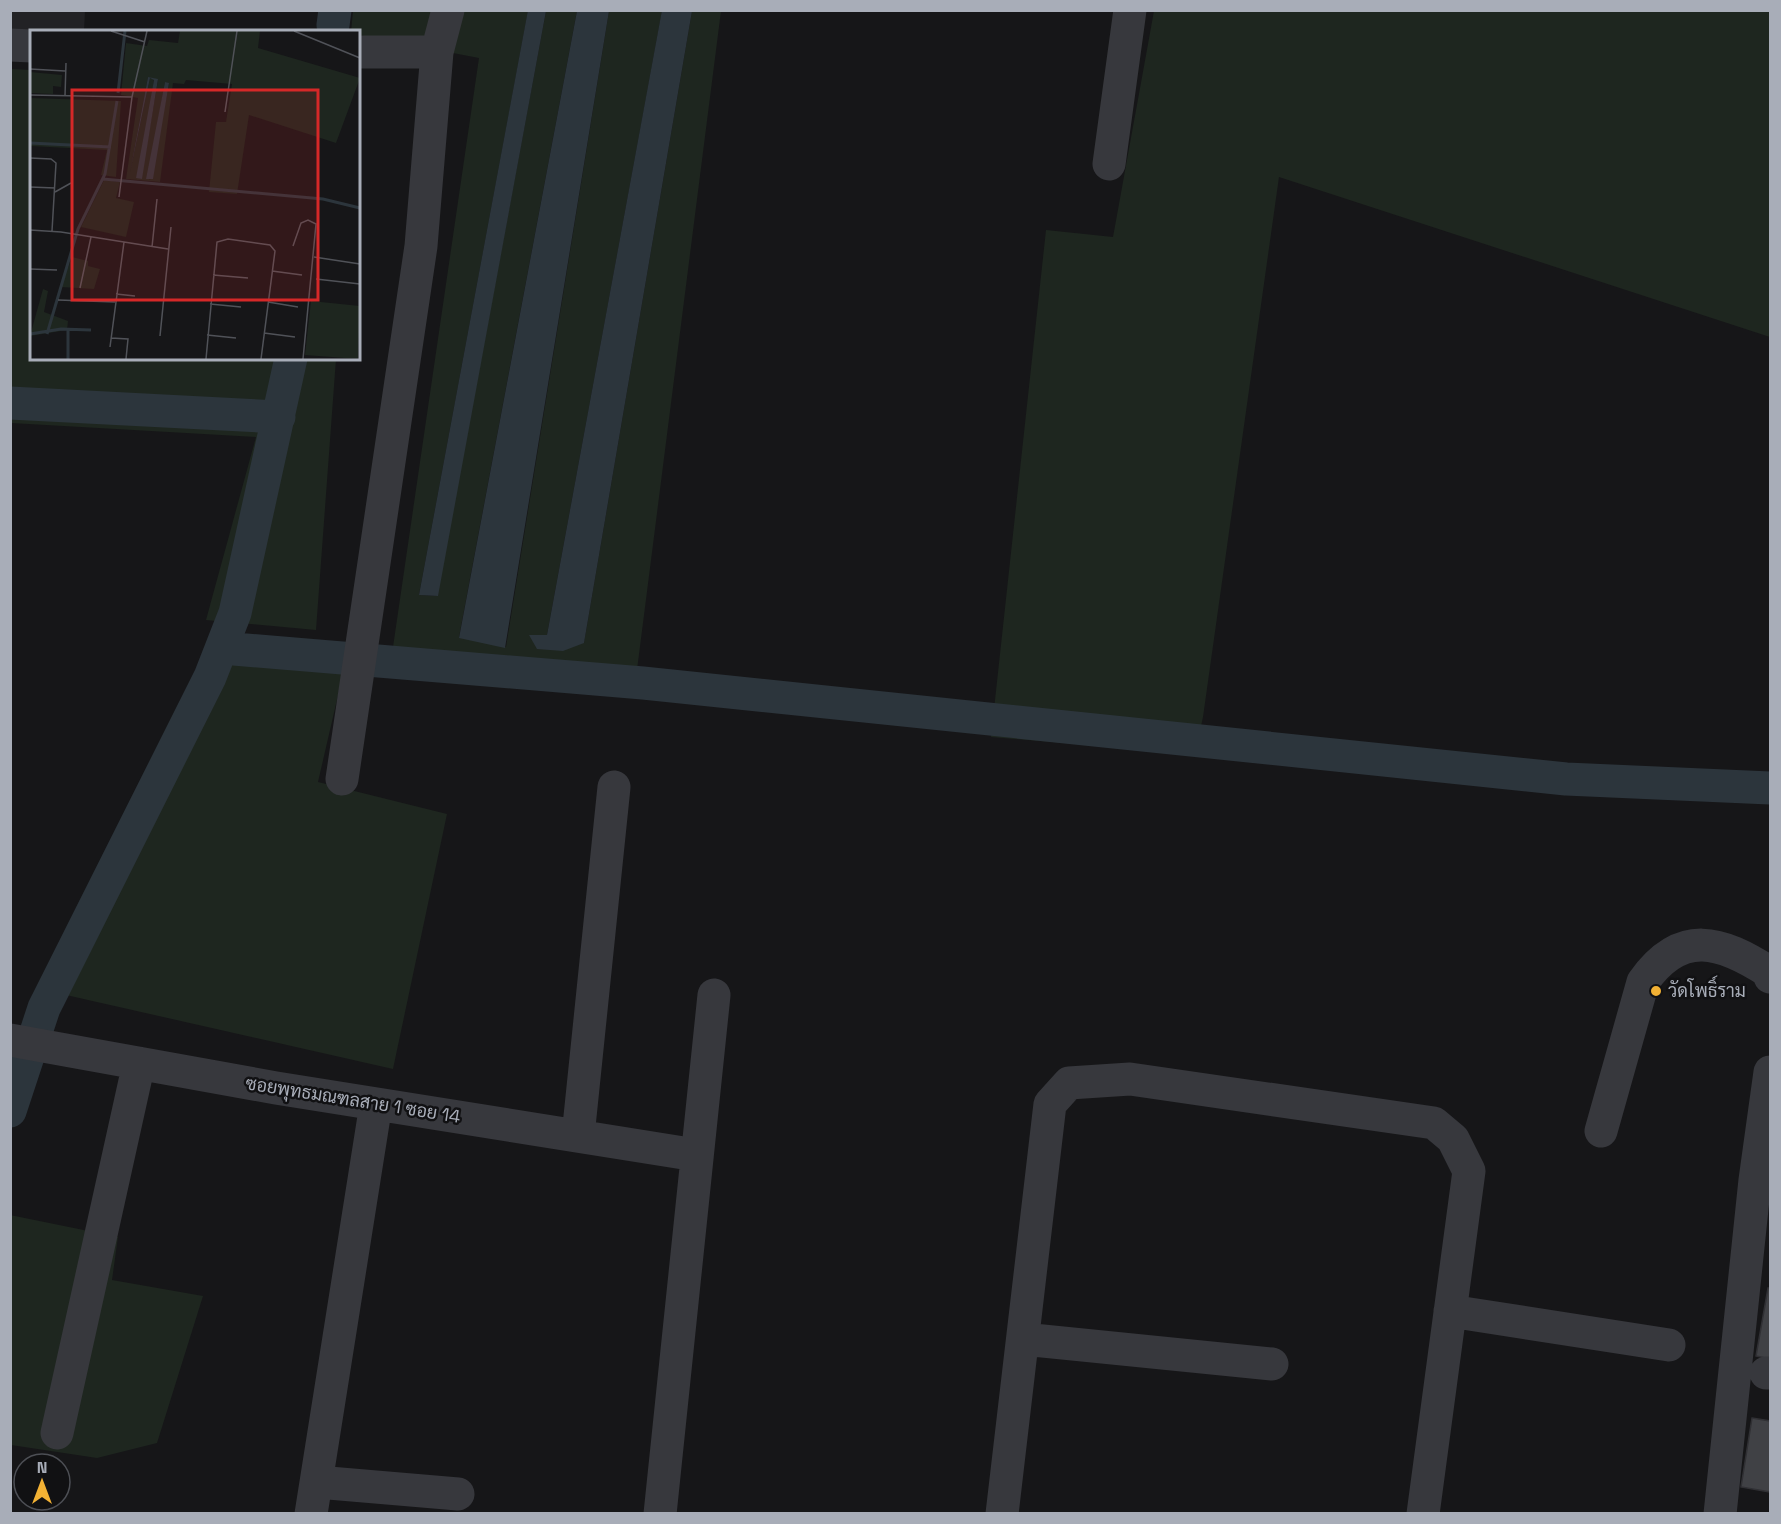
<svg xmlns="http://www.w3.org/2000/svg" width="1781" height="1524" font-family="'Space Grotesk',Sarabun,sans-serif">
  <rect width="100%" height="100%" fill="#161618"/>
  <!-- built -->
  <path fill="#222225" d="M11,11H85L84,31L11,33Z"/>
  <!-- green -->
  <path fill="#1e261f" d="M353,11H528L419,595L437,596L546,11H577L459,637L506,647L609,11H662L547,635H530L584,643L692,11H721L637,670L393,647L479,58L359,35L358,32H351Z
    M1154,11H1770V337L1279,177L1203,717L1195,754L991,737L1046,230L1113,237Z
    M11,69L31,70L32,358L336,359L316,630L206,620L256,437L11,423Z
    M232,657L345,665L318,782L447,814L393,1069L66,995Z
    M10,1215L118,1237L112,1280L203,1296L157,1443L97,1458L11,1445Z"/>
  <!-- water -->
  <path fill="#2c353c" d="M528,10L546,11L438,596L419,595Z
    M662,10L692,11L584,643L563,651L537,649L529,635H547Z
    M577,11H609L505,648L459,638Z"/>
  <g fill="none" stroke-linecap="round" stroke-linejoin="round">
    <!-- canal -->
    <path stroke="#2c353c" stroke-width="33" d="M333,25L335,10
      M10,403L279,417
      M222,648L643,683L1566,779L1770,788
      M10,1111L44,1008L210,677L235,613L291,358"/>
  </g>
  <!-- building -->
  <path fill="#404145" stroke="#303034" stroke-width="1.5" d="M1768,1288H1770V1359L1756,1356Z
    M1752,1418L1770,1421V1492L1741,1487Z"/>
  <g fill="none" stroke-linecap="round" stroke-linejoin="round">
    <!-- minor -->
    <path stroke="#37383d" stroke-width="33" d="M10,45L32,46
      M358,52H437L448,10
      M1109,164L1130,10
      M342,779L421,246L437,52
      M10,1040L276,1088L696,1155
      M1601,1131L1643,982C1681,928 1721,941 1769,972L1770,977
      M578,1136L614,787
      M1450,1311L1669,1345
      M1023,1339L1272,1364
      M1766,1373H1770
      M57,1433L139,1063
      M317,1482L458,1494
      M311,1514L376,1104
      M660,1514L714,995
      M1002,1514L1050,1104L1069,1083L1130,1079L1434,1123L1453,1139L1469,1171L1423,1514
      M1720,1514L1755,1180L1770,1072"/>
  </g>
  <!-- markers -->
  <circle fill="#f2b134" stroke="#111113" stroke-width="2" cx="1656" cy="991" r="6"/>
  <g text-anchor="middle" stroke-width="5" stroke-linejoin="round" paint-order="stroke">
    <!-- poi labels -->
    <g font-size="18" fill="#a8adb8" stroke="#111113" text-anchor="start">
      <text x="1668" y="997">วัดโพธิ์ราม</text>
    </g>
    <!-- street labels -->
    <g font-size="18" fill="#a8adb8" stroke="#111113">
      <text transform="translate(353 1100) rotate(9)" y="6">ซอยพุทธมณฑลสาย 1 ซอย 14</text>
    </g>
  </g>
  <!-- overview -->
  <g transform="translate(30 30)">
    <rect width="330" height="330" fill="#161618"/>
    <path d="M150,1H230L228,18L330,48L306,113L219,85L207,164L179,162L186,92H196L202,54L156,50L154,54L143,53L130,152L96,149L108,68L91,65L96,13L117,16L119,10L148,13ZM118,47L128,50L111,149L124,49L120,48L100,142ZM135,52L139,54L120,150L118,147ZM0,42L32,45L31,57L23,56V64L0,63ZM0,68L91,71L86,147L71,145L77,120L0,116ZM74,150L90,152L86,168L104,172L96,207L51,197ZM42,227L58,231V236L70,239L64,259L31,257ZM13,259L18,261L14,282L38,291L37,300L0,306ZM281,271L330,276L328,329L275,325Z" fill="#1e261f" fill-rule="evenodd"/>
    <path d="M118,47L128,49L112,149L106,148L124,50L120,48L100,142ZM135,52L139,53L123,149H116Z" fill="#2c353c"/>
    <path fill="none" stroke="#2c353c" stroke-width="3" d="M88,63L95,1M0,113L81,117M73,149L293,169L330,178M0,304L31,299L61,300M17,304L48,199L75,144L87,71M38,329V298"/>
    <path fill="none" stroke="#505258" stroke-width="1.5" d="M81,1L115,12M264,1L330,28M0,39L35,41M0,65L102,67L117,1M35,66L36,33M195,82L207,1M0,128L21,129L26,133L22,201M0,157L25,158M25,162L41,153M89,167L102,67M0,200L31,202L138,219M263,216L271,193L278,190L286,194L273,329M122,217L127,169M284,227L330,234M0,239L27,240M242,241L272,245M183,245L218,248M286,249L330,254M50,258L61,207M86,264L105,266M28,270L85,272M238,272L268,277M180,274L211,277M234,303L265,307M177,305L206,308M130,306L141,197M81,308L98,309L96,329M80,317L94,212M176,329L187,212L198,209L240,215L245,221L231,329"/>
    <path fill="#d62828" fill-opacity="0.15" stroke="#d62828" stroke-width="3" d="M42,60H288V270H42Z"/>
    <rect width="330" height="330" fill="none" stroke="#a8adb8" stroke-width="3"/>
  </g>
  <!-- border -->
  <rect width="1781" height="1524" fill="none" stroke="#a8adb8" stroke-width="24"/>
  <!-- north arrow -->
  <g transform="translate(42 1482)"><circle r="28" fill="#111113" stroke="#4d4f55" stroke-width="1.5"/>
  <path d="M0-4.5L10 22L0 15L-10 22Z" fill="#f2b134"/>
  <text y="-9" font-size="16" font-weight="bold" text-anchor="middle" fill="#a8adb8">N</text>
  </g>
</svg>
